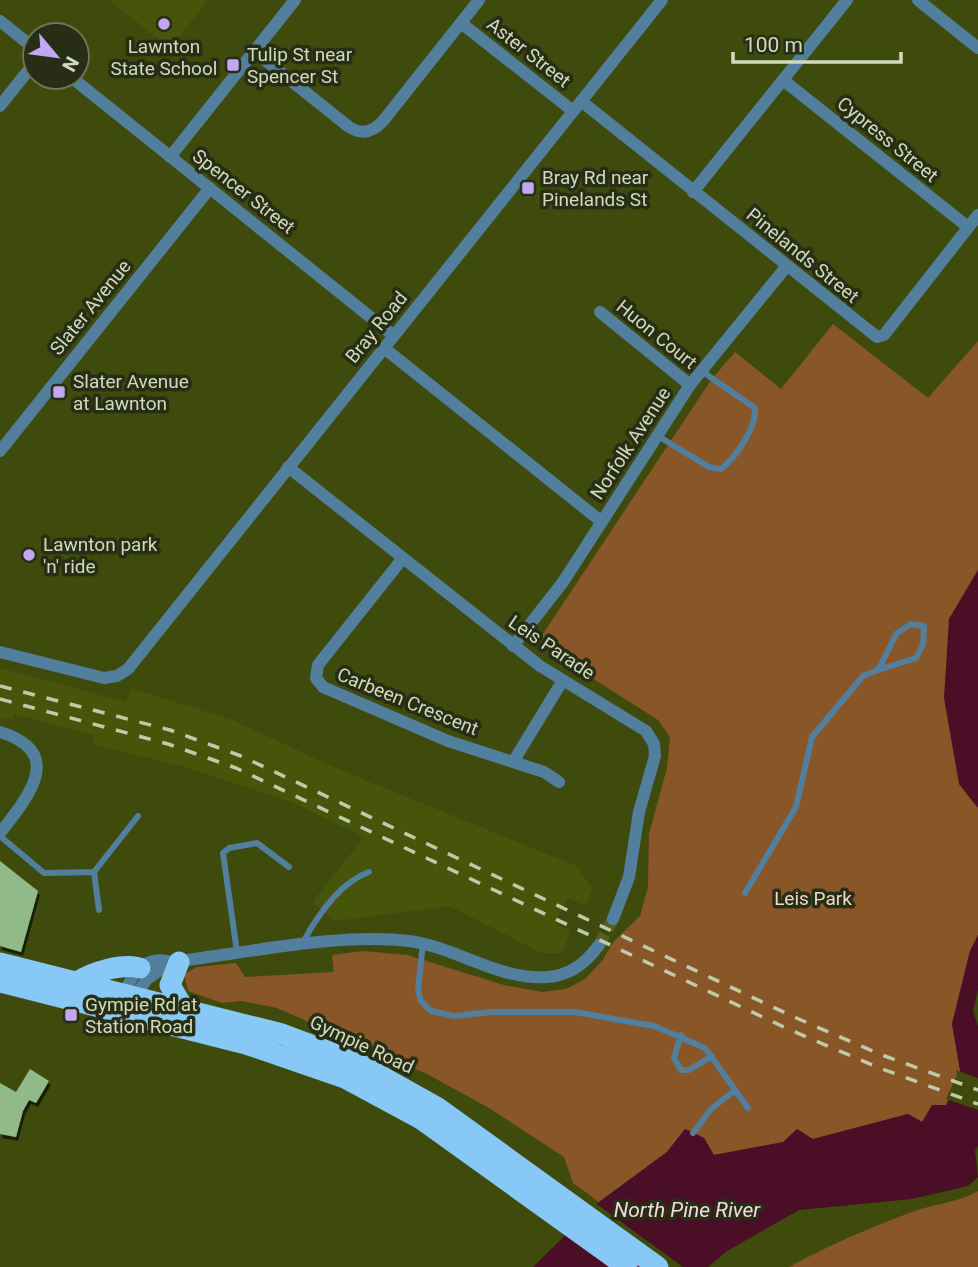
<svg xmlns="http://www.w3.org/2000/svg" width="978" height="1267" font-family="Roboto,sans-serif">
  <defs>
    <filter id="shadow"><feDropShadow dx="2" dy="4" stdDeviation="0" flood-color="#0009"/></filter>
  </defs>
  <rect width="100%" height="100%" fill="#3e4b0c"/>
  <!-- built -->
  <path fill="#47550b" d="M109,0H208L170,48Z
    M0,668L126,702L131,688L232,720L336,768L576,866L593,888L585,905L567,898L555,923L571,932L561,953H542L450,906L335,921L312,902L364,837L291,802L182,766L92,744L94,735L14,714L12,720L0,717Z"/>
  <!-- green -->
  <path fill="#895628" d="M833,324L928,398L978,341V570L949,619L959,784L978,808V935L970,951L952,1024L961,1076L946,1105L922,1122L908,1114L813,1139L713,1155L704,1138L685,1129L667,1152L599,1202L573,1183L564,1157L489,1108L427,1074L277,1008L241,1001L222,1003L188,991L184,974L197,967L236,963L245,977L334,972L332,955L363,951L407,955L504,985L542,992L566,989L585,979L602,961L614,941L640,916L648,887L649,834L667,768L670,737L658,720L537,643L711,380L735,352L781,389Z
    M978,1191V1267H789C829,1245 869,1228 912,1212C933,1204 958,1203 978,1191Z"/>
  <!-- water -->
  <path fill="#4b0e27" d="M978,570V808L959,784L944,698L949,619Z
    M978,935V990L973,1011L978,1026V1146L975,1151L978,1177L968,1186L912,1199L799,1210L727,1251L708,1267H533L599,1202L667,1152L685,1129L704,1138L714,1155L783,1142L797,1129L813,1139L908,1114L922,1122L932,1105H946L961,1076L952,1024L970,951Z"/>
  <!-- pier -->
  <path fill="#3e4b0c" d="M956,1070L978,1078V1110L946,1099L957,1075Z
    M594,1202L683,1267H644L577,1218Z"/>
  <!-- building -->
  <path fill="#90ba87" filter="url(#shadow)" d="M0,861L38,891L21,952L0,946Z
    M30,1069L49,1081L36,1103L29,1100L23,1111L16,1137L0,1134V1083L16,1092Z"/>
  <g fill="none" stroke-linecap="round" stroke-linejoin="round">
    <!-- street-tunnel -->
    <path stroke="#546026" stroke-width="12" stroke-dasharray="12 6" stroke-linecap="butt" d="M599,945L613,919"/>
    <!-- lane -->
    <path stroke="#527f9e" stroke-width="6" d="M658,436L709,467L721,469C736,457 757,427 755,408L703,372
      M0,836L44,873L94,872L138,816
      M94,872L99,910
      M745,893L796,807L812,737L863,676L878,670L897,633L911,624L924,626L923,644L916,658L878,670
      M423,943L418,990L421,1001L431,1011L454,1016L491,1012H575L654,1026L705,1048L748,1108
      M302,944C317,916 339,883 369,872
      M237,952L223,853L229,848L257,843L289,867
      M681,1035L674,1058L681,1070H689L712,1056
      M693,1133L711,1109L734,1091"/>
    <!-- street -->
    <path stroke="#527f9e" stroke-width="12" d="M918,0L978,48
      M0,21L35,49
      M461,23L573,111
      M254,51L349,127C362,135 373,132 383,121L479,0
      M71,77L394,336
      M783,80L968,227
      M581,101L877,337L884,335L978,215
      M0,106L35,62
      M170,157L295,0
      M693,192L847,0
      M600,312L690,385
      M384,348L602,522
      M0,451L210,188
      M288,467L540,666L646,731L654,744L655,756L639,812L629,877L613,919
      M403,558L318,665L316,678L323,687L448,741L544,772L559,782
      M513,646L563,582L690,385L786,267
      M0,652L104,678L117,676L128,669L662,0
      M0,732C67,753 27,798 0,833
      M513,762L563,680
      M123,1000C129,976 144,954 171,962C242,954 341,932 409,941C456,947 500,981 547,977C570,976 586,963 599,945
      M132,1000L147,979L171,962"/>
    <!-- highway -->
    <path stroke="#88c8f6" stroke-width="21" d="M179,962L170,985L184,1009
      M0,963L282,1034L354,1061L438,1108L658,1267
      M0,982L246,1044L345,1078L421,1119L627,1267
      M77,982C92,972 122,963 140,968"/>
    <!-- rail -->
    <path stroke="#c0caa8" stroke-width="3.5" stroke-dasharray="12 12" stroke-linecap="butt" d="M0,686L170,730L241,756L794,1017L882,1055L978,1090
      M0,699L168,744L236,768L788,1029L877,1067L978,1104"/>
  </g>
  <!-- markers -->
  <g fill="#c2a7f2" stroke="#282e15" stroke-width="2.5">
    <circle cx="164" cy="24" r="7"/>
    <rect x="226" y="58" width="14" height="14" rx="3.5"/>
    <rect x="521" y="181" width="14" height="14" rx="3.5"/>
    <rect x="52" y="385" width="14" height="14" rx="3.5"/>
    <circle cx="29" cy="555" r="7"/>
    <rect x="64" y="1008" width="14" height="14" rx="3.5"/>
  </g>
  <g text-anchor="middle" stroke-width="7" stroke-linejoin="round" paint-order="stroke">
    <!-- poi labels -->
    <g font-size="19" fill="#d1dabc" stroke="#282e15" text-anchor="start">
      <text x="164" y="53" text-anchor="middle">Lawnton<tspan x="164" dy="22">State School</tspan></text>
      <text x="247" y="61">Tulip St near<tspan x="247" dy="22">Spencer St</tspan></text>
      <text x="542" y="184">Bray Rd near<tspan x="542" dy="22">Pinelands St</tspan></text>
      <text x="73" y="388">Slater Avenue<tspan x="73" dy="22">at Lawnton</tspan></text>
      <text x="43" y="551">Lawnton park<tspan x="43" dy="22">'n' ride</tspan></text>
      <text x="85" y="1011">Gympie Rd at<tspan x="85" dy="22">Station Road</tspan></text>
    </g>
    <!-- street labels -->
    <g font-size="19" fill="#d1dabc" stroke="#282e15">
      <text transform="translate(529 52) rotate(38)" y="7">Aster Street</text>
      <text transform="translate(888 139) rotate(39)" y="7">Cypress Street</text>
      <text transform="translate(244 191) rotate(38)" y="7">Spencer Street</text>
      <text transform="translate(803 255) rotate(39)" y="7">Pinelands Street</text>
      <text transform="translate(90 307) rotate(-51)" y="7">Slater Avenue</text>
      <text transform="translate(376 327) rotate(-51)" y="7">Bray Road</text>
      <text transform="translate(657 334) rotate(39)" y="7">Huon Court</text>
      <text transform="translate(630 443) rotate(-57)" y="7">Norfolk Avenue</text>
      <text transform="translate(552 647) rotate(34)" y="7">Leis Parade</text>
      <text transform="translate(408 701) rotate(22)" y="7">Carbeen Crescent</text>
      <text transform="translate(362 1044) rotate(25)" y="7">Gympie Road</text>
    </g>
    <!-- park labels -->
    <g font-size="19" fill="#efd7c4" stroke="#282e15">
      <text x="813" y="905">Leis Park</text>
    </g>
    <!-- water labels -->
    <g font-size="21" font-style="italic" fill="#f9d9e1" stroke="#282e15">
      <text x="687" y="1217">North Pine River</text>
    </g>
  </g>
  <!-- north arrow -->
  <g transform="translate(56 56) rotate(119)"><circle r="33" fill="#282e15" stroke="#6c7358" stroke-width="2"/>
  <path d="M0-5L12 26L0 18L-12 26Z" fill="#c2a7f2"/>
  <text y="-10" font-size="19" font-weight="bold" text-anchor="middle" fill="#d1dabc">N</text>
  </g>
  <!-- scale -->
  <path d="M733 52v10h168v-10" fill="none" stroke="#d1dabc" stroke-width="3.5"/>
  <text x="744" y="52" font-size="21" fill="#d1dabc" stroke="#282e15" stroke-width="5" paint-order="stroke">100 m</text>
</svg>
